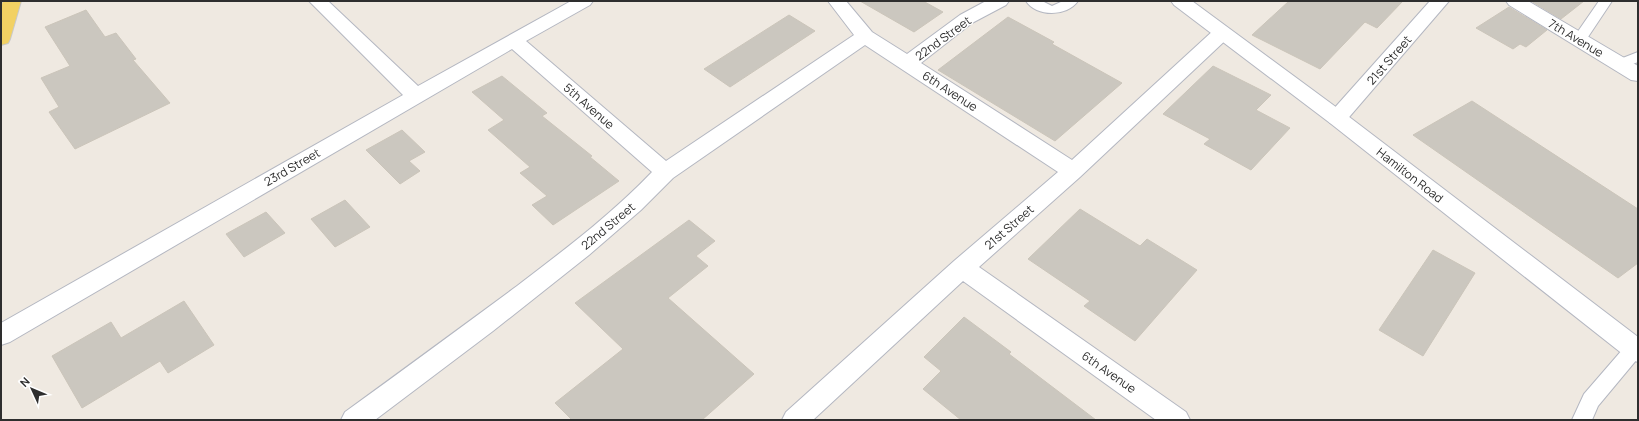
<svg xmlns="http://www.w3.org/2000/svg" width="1639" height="421" font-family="Manrope,sans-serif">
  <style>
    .building { fill: #cbc7bf; stroke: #cbc5ba }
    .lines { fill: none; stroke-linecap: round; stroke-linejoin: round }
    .service-casing { stroke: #b4b7c1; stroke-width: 2 }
    .minor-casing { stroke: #b4b7c1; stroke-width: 2 }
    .tertiary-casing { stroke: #b4b7c1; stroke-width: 2 }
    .primary-casing { stroke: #c9c9c9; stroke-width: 2 }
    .service { fill: #fff; fill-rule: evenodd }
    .minor { fill: #fff; fill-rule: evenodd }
    .tertiary { fill: #fff; fill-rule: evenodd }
    .primary { fill: #f2d163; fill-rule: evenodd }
    .labels { text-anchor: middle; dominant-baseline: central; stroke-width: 3; stroke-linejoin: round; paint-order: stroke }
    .street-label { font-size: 12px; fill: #2e2e2e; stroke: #fff }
  </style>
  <rect width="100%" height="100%" fill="#efe9e1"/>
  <path class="building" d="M860,1H923L943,12L914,32Z
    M1289,1H1403L1377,28L1365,22L1320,69L1252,35Z
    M1531,1H1584L1561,19Z
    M1509,7L1547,30L1526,47L1520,44L1513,49L1476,28Z
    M86,10L105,37L116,33L136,59L133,60L170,103L75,149L49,112L59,107L41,78L70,66L45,27Z
    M789,15L815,31L730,87L704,69Z
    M1008,17L1054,42L1052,44L1122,83L1055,141L938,70Z
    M1213,66L1271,95L1256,110L1290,128L1251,170L1204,144L1210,139L1163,114Z
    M502,76L547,113L542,116L592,156L590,157L619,181L553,225L532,205L547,196L520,173L530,167L488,130L504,120L472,92Z
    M1472,101L1638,209V263L1618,278L1413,135Z
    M402,130L425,152L409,161L420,171L400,184L366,150Z
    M345,200L370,227L335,247L311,219Z
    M1080,209L1140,246L1147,239L1197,270L1135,341L1084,306L1090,301L1028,259Z
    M266,212L285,233L244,257L226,234Z
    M689,220L715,241L696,256L708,266L668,298L754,374L702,420H572L555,403L623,349L575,303Z
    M1433,250L1475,273L1423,356L1379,330Z
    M184,301L214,345L168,373L160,361L82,408L52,356L111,322L121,338Z
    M964,317L1011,352L1009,354L1096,420H961L923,389L941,371L924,357Z"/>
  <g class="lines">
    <defs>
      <path id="service" d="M1026,1H1042L1052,6L1063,1H1078C1067,17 1036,17 1026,1Z
        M1599,1H1612L1584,43L1579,44L1574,43L1572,40Z
        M1638,52V62L1620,69L1615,67L1613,64L1615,61Z
        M1635,340L1638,341V358L1598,406L1592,420H1572L1584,394L1629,342Z"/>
      <path id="minor" d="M309,1H328L418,86L571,1H593L590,5L526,41L666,161L854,35L828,1H846L872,32L907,54L960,15L986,1H1009L1006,5L972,23L921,63L1072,160L1215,29L1222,27L1229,29L1231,33L1229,37L1080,177L979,267L1186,412L1190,420H1156L963,281L813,420H782L786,412L954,261L1058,172L865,45L673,178L641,210L589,255L493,331L375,420H341L345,412C403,370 460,328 517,286C564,250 611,215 652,172L512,49L10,342L1,345V323L403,95Z
        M1430,1H1449L1344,123L1337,125L1330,123L1327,118L1330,113Z
        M1506,1H1528L1638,66V81L1631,80L1509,5Z"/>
      <path id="tertiary" d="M1171,1H1192L1344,113L1638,337V362L1629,359L1330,123L1174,5Z"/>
      <path id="primary" d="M3,1H21L10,39L8,43L1,45V8Z"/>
    </defs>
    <use href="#service" class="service-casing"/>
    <use href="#minor" class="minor-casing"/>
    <use href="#tertiary" class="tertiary-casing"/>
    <use href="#primary" class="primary-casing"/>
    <use href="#service" class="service"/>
    <use href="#minor" class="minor"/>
    <use href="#tertiary" class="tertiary"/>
    <use href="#primary" class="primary"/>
  </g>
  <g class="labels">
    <g class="street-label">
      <text transform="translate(943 38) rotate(-36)">22nd Street</text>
      <text transform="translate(1576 38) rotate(31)">7th Avenue</text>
      <text transform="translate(1389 60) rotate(-49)">21st Street</text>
      <text transform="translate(950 91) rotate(33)">6th Avenue</text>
      <text transform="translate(589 106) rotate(41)">5th Avenue</text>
      <text transform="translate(292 167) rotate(-30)">23rd Street</text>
      <text transform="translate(1410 175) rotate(38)">Hamilton Road</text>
      <text transform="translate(608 226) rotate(-40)">22nd Street</text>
      <text transform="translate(1009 227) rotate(-41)">21st Street</text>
      <text transform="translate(1109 372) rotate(35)">6th Avenue</text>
    </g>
  </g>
  <rect width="1639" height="421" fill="none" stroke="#2e2e2e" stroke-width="4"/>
  <g transform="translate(32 389) rotate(314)" stroke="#ffffff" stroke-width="3" paint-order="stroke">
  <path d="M0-3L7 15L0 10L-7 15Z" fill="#2e2e2e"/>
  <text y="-6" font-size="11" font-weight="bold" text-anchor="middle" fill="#2e2e2e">N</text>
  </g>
</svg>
